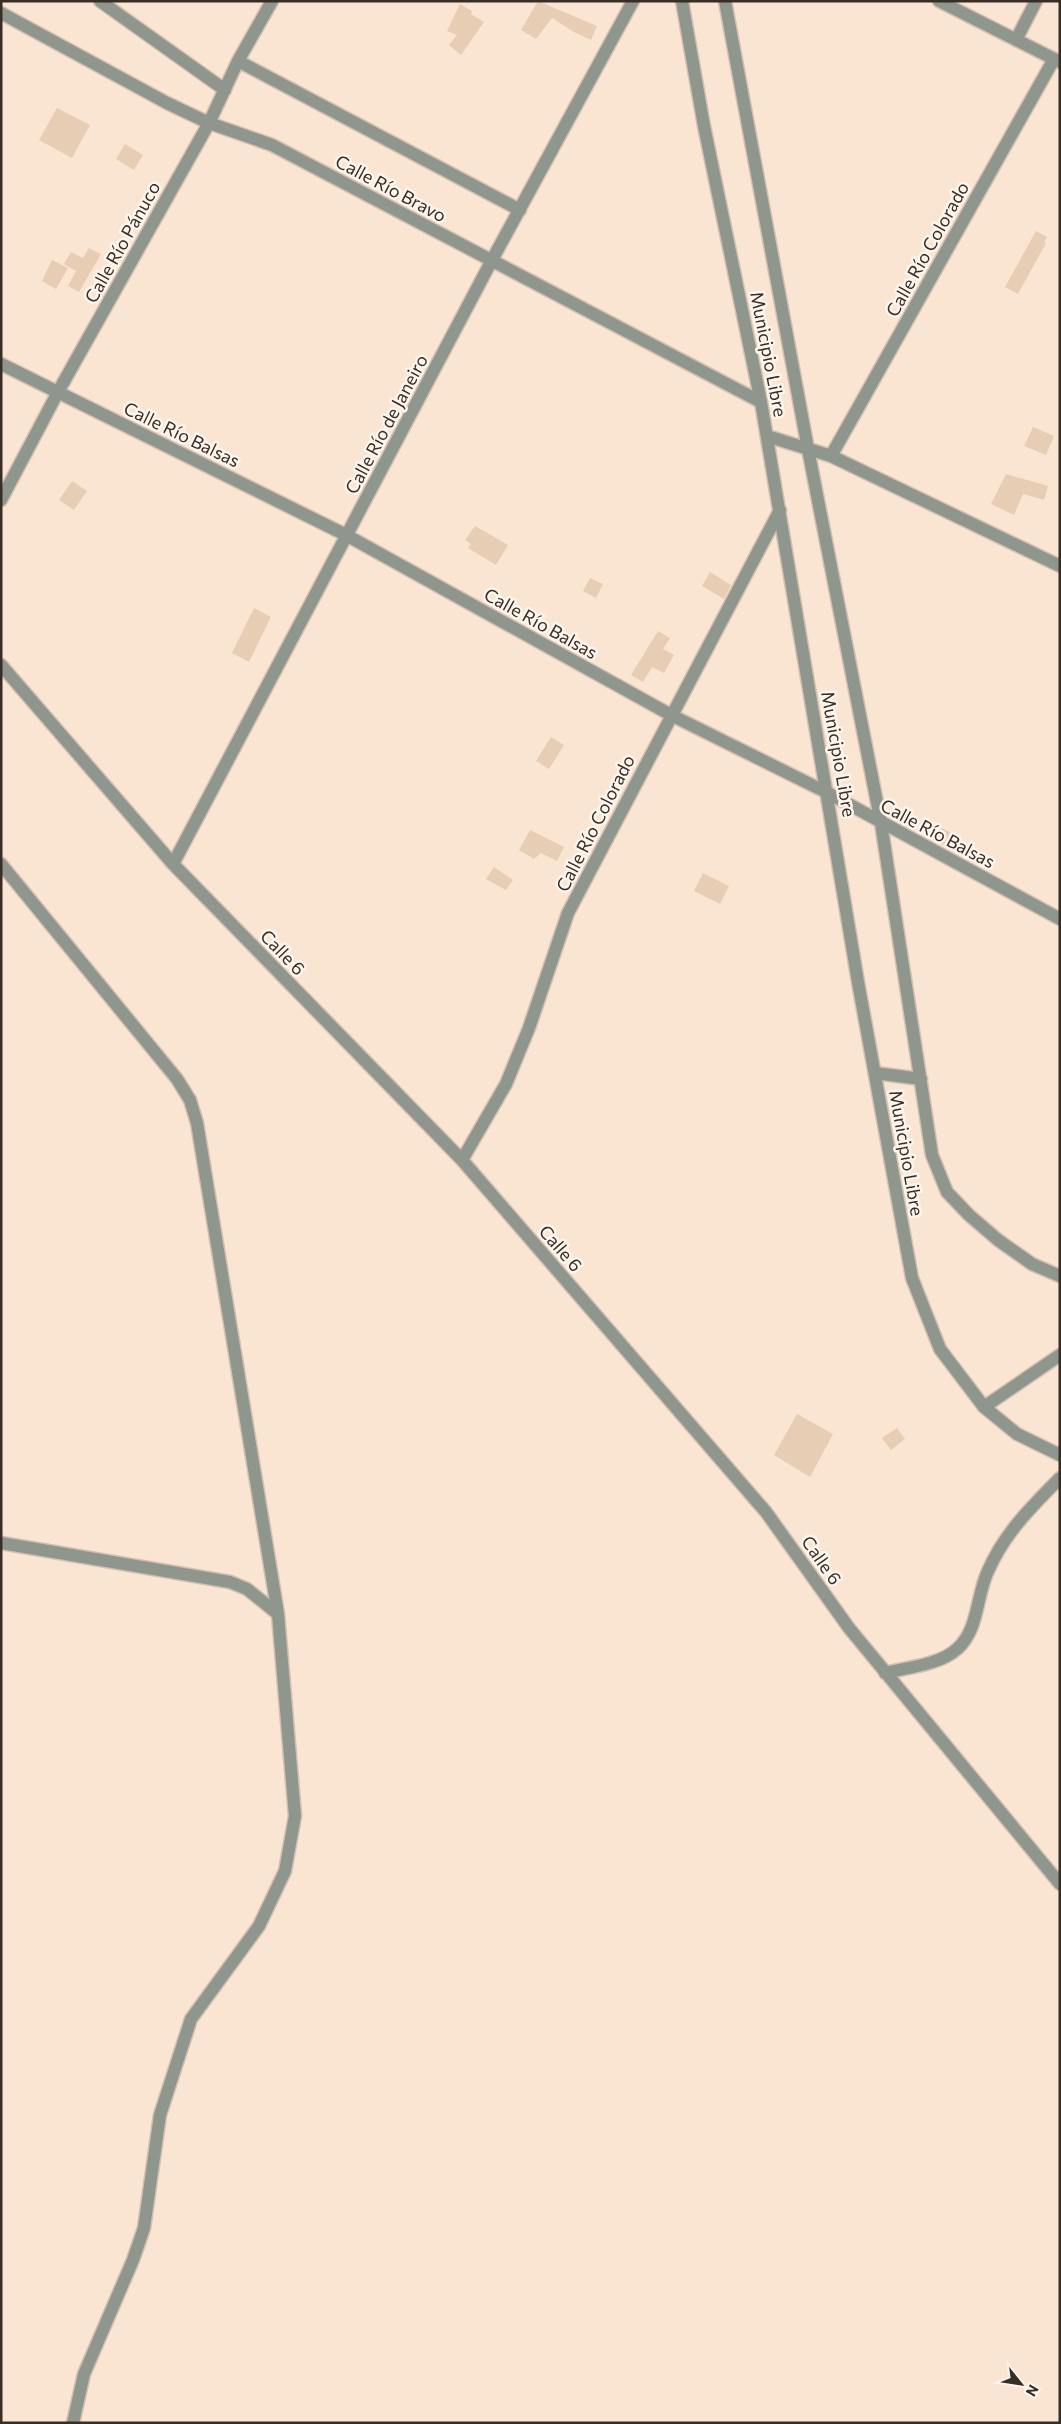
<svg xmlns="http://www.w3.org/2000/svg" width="1061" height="2424" font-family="Commissioner,sans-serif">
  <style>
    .building { fill: #e7cdb4 }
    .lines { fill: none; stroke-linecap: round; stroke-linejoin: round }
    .minor-casing { stroke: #d3c0b0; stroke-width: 15 }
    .minor { stroke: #8e968d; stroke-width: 12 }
    .labels { text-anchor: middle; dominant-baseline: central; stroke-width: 5; stroke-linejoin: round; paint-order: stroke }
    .street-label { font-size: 18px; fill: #362e27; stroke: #fef5ed }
  </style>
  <rect width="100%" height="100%" fill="#fae5d2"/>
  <path class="building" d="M538,1L597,26L591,40L574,32L552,18L536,39L521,30Z
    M460,4L472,11L471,14L484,22L461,55L449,45L457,35L447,31Z
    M57,108L90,125L72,158L39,140Z
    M125,144L143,155L134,170L116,159Z
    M1036,231L1047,237L1044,242L1046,243L1018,294L1005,287Z
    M89,248L101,254L79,292L68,286L76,271L64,264L71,252L83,258Z
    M52,260L68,268L56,289L42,281Z
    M1033,427L1054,436L1046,455L1024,446Z
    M1006,474L1048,486L1044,500L1023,494L1014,515L991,504Z
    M72,481L87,491L74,510L59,500Z
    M475,526L508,545L496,565L468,548L471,544L465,540Z
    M710,572L731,585L724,599L702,586Z
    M590,578L603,584L596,598L583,591Z
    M254,608L271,617L249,662L232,653Z
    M658,631L670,638L663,649L674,655L664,673L652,667L643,682L631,675Z
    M551,737L564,745L549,769L536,761Z
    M942,828L958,837L951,849L935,840Z
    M530,830L564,847L557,861L541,853L534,859L519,850Z
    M494,867L513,880L506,890L486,879Z
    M703,873L729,886L720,904L694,891Z
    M797,1414L833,1434L810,1477L774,1455Z
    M897,1428L905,1439L891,1450L882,1438Z"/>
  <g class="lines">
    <defs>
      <path id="minor" d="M100,1L225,90
        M682,1L704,126L761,402L858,982L912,1278L940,1349L984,1407L1017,1434L1060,1455
        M725,1L808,449L881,823L932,1155L947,1192L969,1215L998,1240L1032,1264L1060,1276
        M939,1L1060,62
        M1,13L167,103L209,123L272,145L761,402
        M1016,40L1036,1
        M238,61L520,210
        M1,364L346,535L671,715L828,793L1060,919
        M767,436L831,456L1060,566
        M831,456L1054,59
        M1,500L58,392L209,123L238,61L272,1
        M1,665L173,864L462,1160L766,1512L849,1628L1060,1884
        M1,864L177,1079L190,1100L197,1123L278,1614L295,1816L285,1871L259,1926L191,2019L160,2115L144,2228L133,2260L84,2374L73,2423
        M173,864L492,260L633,1
        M875,1073L921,1079
        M462,1160L506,1084L529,1028L568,913L780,510
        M984,1407L1060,1355
        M1,1543L230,1582L247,1589L278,1614
        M885,1673C909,1667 939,1665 957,1649C979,1630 976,1596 988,1571C1004,1534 1031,1507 1060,1478"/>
    </defs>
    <use href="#minor" class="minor-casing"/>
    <use href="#minor" class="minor"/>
  </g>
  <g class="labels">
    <g class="street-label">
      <text transform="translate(391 188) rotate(28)">Calle Río Bravo</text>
      <text transform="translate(122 242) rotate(-61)">Calle Río Pánuco</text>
      <text transform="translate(927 249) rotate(-61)">Calle Río Colorado</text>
      <text transform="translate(769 354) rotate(79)">Municipio Libre</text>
      <text transform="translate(386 424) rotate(-62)">Calle Río de Janeiro</text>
      <text transform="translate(182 434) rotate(26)">Calle Río Balsas</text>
      <text transform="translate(541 623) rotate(29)">Calle Río Balsas</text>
      <text transform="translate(839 754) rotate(80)">Municipio Libre</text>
      <text transform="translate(595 823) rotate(-63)">Calle Río Colorado</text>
      <text transform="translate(938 833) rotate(28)">Calle Río Balsas</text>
      <text transform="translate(283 952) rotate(46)">Calle 6</text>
      <text transform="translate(907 1153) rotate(80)">Municipio Libre</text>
      <text transform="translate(561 1248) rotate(49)">Calle 6</text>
      <text transform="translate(822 1560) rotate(55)">Calle 6</text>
    </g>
  </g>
  <rect width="1061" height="2424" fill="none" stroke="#362e27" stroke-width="5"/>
  <g transform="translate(1021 2384) rotate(120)" stroke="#fef5ed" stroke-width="4" paint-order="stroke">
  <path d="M0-4L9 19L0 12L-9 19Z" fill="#362e27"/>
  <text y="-8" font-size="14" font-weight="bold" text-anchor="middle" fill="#362e27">N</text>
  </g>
</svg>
